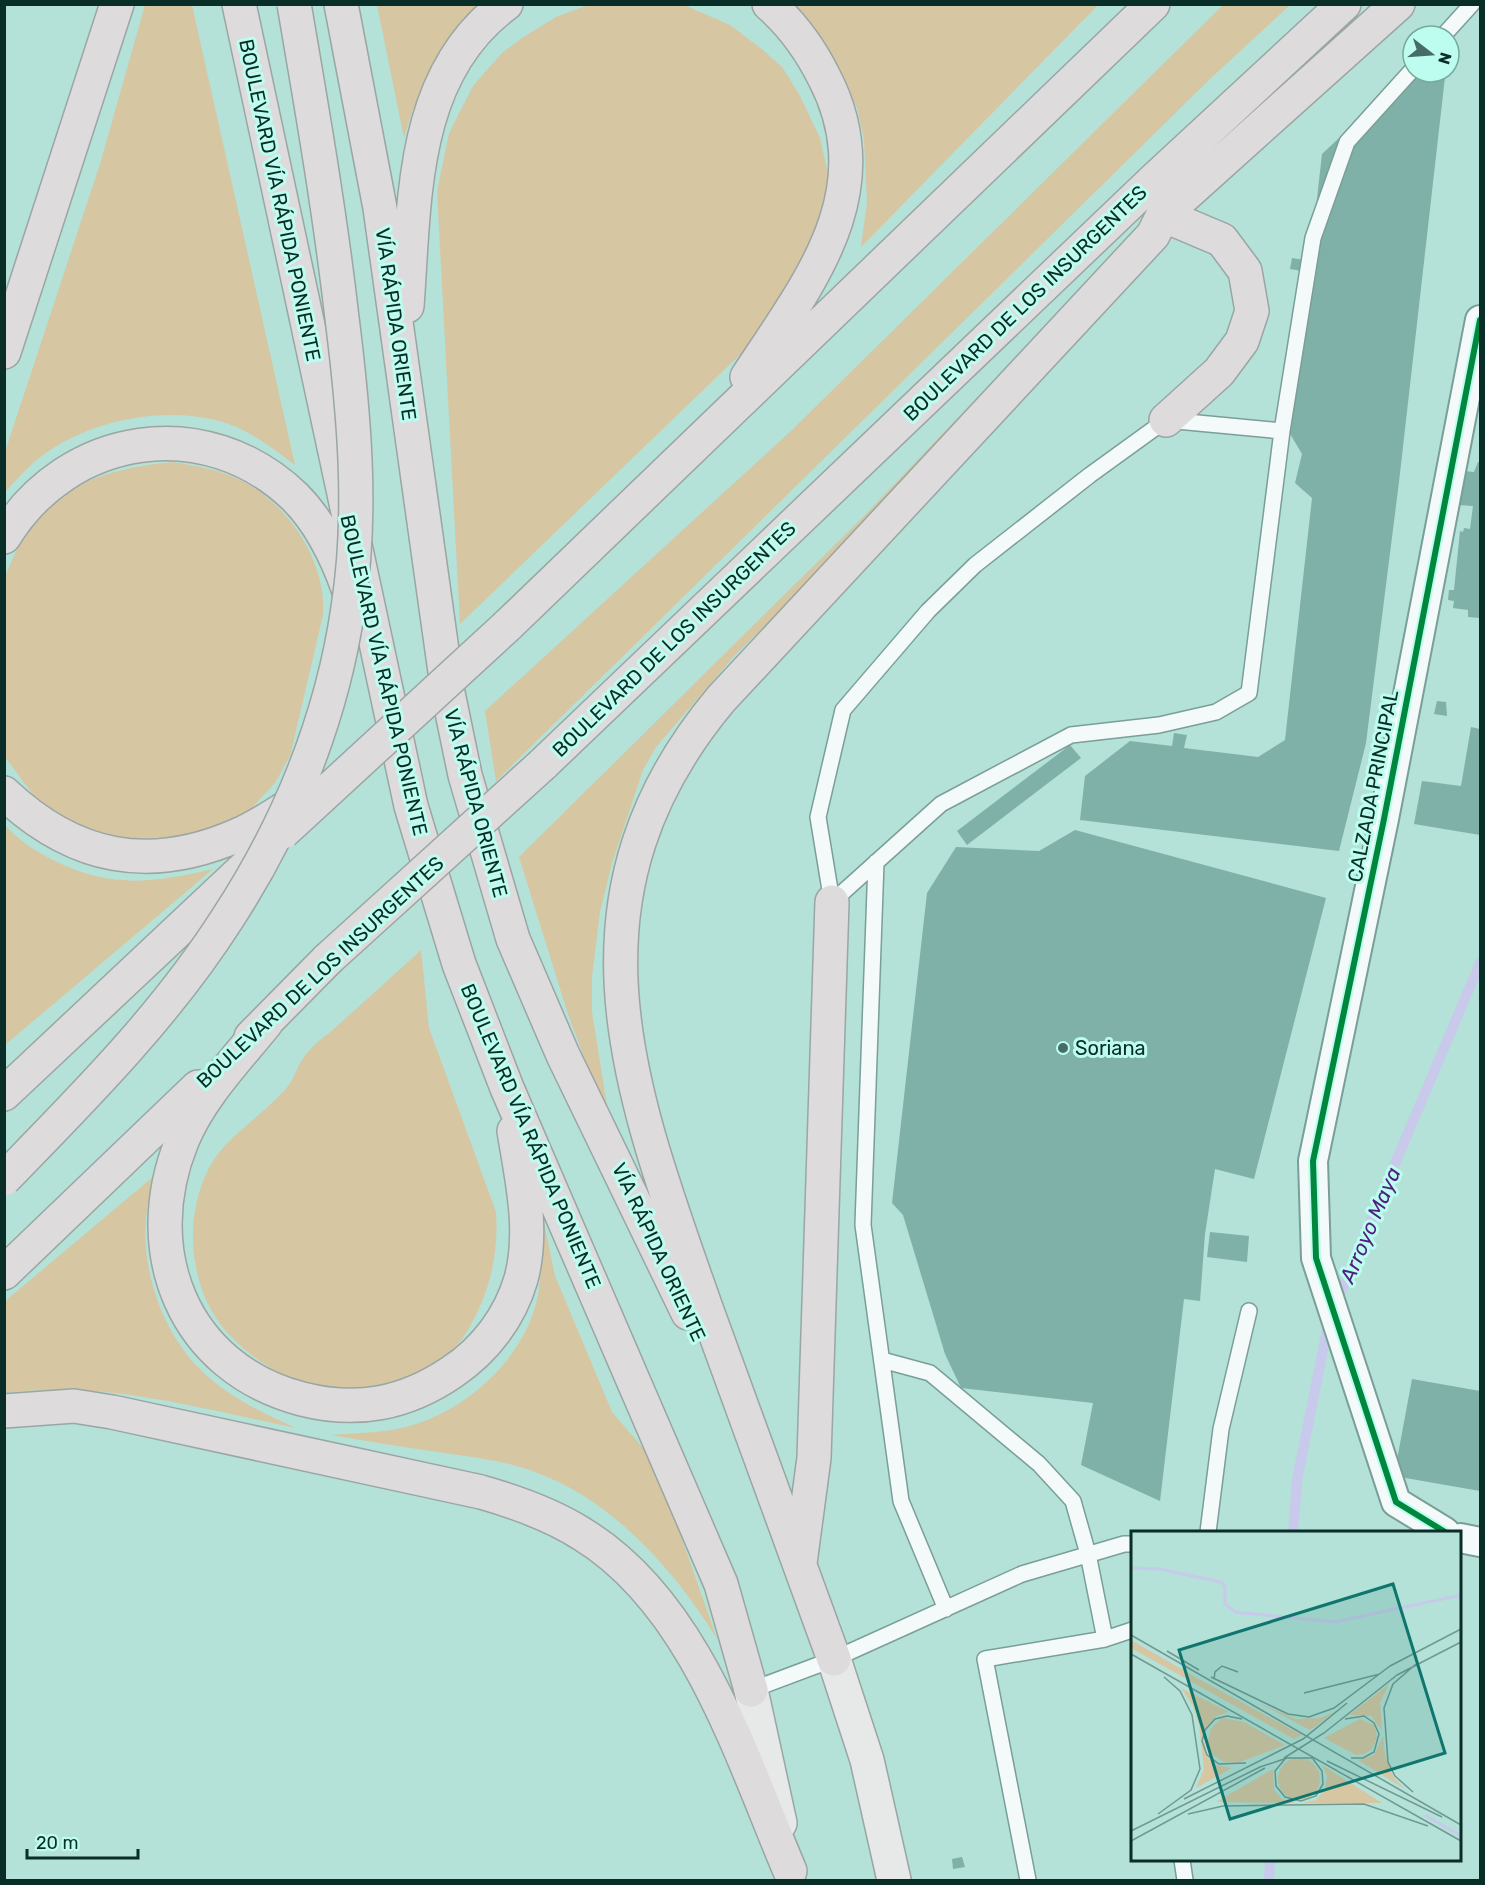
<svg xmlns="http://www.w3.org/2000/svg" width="1485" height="1885" font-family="Rubik,sans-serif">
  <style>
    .green { fill: #d7c6a2 }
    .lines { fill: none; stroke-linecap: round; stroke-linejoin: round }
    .stream { stroke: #c8c9eb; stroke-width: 10 }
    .building { fill: #7fb1a8 }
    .lane-casing { stroke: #7a9e98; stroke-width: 18 }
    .street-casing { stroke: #7a9e98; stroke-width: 32 }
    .primary-casing { stroke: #99a6a4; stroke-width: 36 }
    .highway-casing { stroke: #99a6a4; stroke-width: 36 }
    .lane { stroke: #f4faf9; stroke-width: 15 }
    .street { stroke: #f4faf9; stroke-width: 28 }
    .primary { stroke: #e7e8e8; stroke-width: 33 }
    .highway { stroke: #dedbdc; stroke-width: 33 }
    .highway-bridge-casing { stroke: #99a6a4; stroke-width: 36; stroke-linecap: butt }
    .highway-bridge { stroke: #dedbdc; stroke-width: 33 }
    .cycleway-casing { stroke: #bdfdef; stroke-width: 10 }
    .cycleway { stroke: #00873e; stroke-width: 6 }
    .poi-dot { fill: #456c65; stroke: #bdfdef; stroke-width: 2 }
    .labels { text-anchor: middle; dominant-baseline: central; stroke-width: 6; stroke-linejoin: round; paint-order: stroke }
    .street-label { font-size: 20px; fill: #092d27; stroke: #bdfdef }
    .poi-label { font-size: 20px; fill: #092d27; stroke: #bdfdef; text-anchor: start }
    .water-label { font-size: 21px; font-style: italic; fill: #4d2081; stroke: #bdfdef }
    .inset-river { fill: none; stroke: #c8c9eb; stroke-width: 3 }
    .inset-road { fill: none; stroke: #709991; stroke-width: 1.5 }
    .view { fill: #0f766e; fill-opacity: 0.15; stroke: #0f766e; stroke-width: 3 }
    .inset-edge { fill: none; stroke: #092d27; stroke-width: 3 }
  </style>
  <rect width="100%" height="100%" fill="#b4e1d8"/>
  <path class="green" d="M682,4L730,25L763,50L782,67L799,94L820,138L830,183L815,250L749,346L460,624L437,191L449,133L473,86L502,53L522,38L556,17L588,5Z
    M1224,4L1290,5L1211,78L496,781L485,711L791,431Z
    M145,5H192L295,465C274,449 253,433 229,424C167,403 83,420 33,463C23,472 14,482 5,492V452L100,164Z
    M377,5H482C438,42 420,85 404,138Z
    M782,5H1098L861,247L867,202L864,139L857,108L828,51Z
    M1055,316L876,520L735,655L656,747L643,770L612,863L600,912L592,976V1012L611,1131L567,1011L519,857L862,518Z
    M172,462C198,466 223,470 246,483C291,508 327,564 323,615L290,756L275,783L247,813L225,827L185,836L121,839L91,832L58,818L40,804L5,757V577C13,557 22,536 35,520C69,479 122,467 172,462Z
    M5,825C18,840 35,851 53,860C111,889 152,883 213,869L5,1045Z
    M421,950L429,1028L496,1212C499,1255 489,1296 466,1333C455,1351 436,1363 418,1373C364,1400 301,1393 253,1356C221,1331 204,1307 196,1267C189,1234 194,1196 210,1166C226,1136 268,1112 289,1085C295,1076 298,1065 304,1057C312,1045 326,1036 337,1026C365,1001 393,976 421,950Z
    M160,1171C155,1183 148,1197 147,1210C139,1265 161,1332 202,1371C229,1397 262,1413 296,1428C198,1408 105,1380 5,1393L4,1302Z
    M541,1208L555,1276L612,1412L655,1462L717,1639C675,1570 611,1498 532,1471C502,1460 470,1457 438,1452C402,1447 367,1441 331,1435C357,1433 387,1433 413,1425C471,1407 526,1356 538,1295C543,1266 542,1237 541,1208Z"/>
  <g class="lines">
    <path class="stream" d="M1336,1303L1480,963
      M1293,1532L1297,1480L1329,1320
      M1269,1880L1270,1860"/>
  </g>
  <path class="building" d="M1407,74L1445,77L1399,482L1366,743L1339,851L1080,820L1085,776L1130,741L1172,746L1174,733L1187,735L1184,748L1258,757L1285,740L1312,498L1295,483L1302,454L1289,432L1308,272L1290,269L1292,258L1310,261L1322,154Z
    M1478,462L1480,463V618L1468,617V610L1453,608L1454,601L1448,600L1449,590H1454L1460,531L1463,532L1464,528L1470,529L1473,506L1458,505L1464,471L1474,472Z
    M1437,701L1446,702L1447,716L1434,714Z
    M1471,727L1480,729V835L1414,824L1422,781L1461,786Z
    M1070,745L1081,758L967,845L957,831Z
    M1075,830L1326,898L1254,1179L1215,1169L1205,1234L1200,1301L1184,1299L1160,1501L1081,1465L1093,1403L961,1388L945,1354L903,1215L892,1203L927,893L956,847L1039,851Z
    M1210,1232L1249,1236L1247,1262L1207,1257Z
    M1412,1379L1480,1391V1491L1394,1476Z
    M962,1857L965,1867L953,1869L952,1859Z"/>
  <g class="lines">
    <defs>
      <path id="lane" d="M1443,36L1472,4
        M876,862L863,1225L901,1501L946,1609
        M832,902L941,804L1071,735L1159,725L1216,712L1249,693L1282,431L1313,238L1347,142L1413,69
        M832,902L818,817L843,710L928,611L975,565L1090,475L1166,420L1282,431
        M882,1360L930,1373L1039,1464L1073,1501L1088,1554L1105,1639
        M1208,1532L1221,1429L1249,1311
        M751,1690L834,1659L1022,1574L1124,1544H1132
        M1182,1860L1185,1880
        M1028,1880L985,1659L1105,1639L1132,1630"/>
      <path id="street" d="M1445,1532L1396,1502L1316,1258L1313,1161L1384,819L1480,320
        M1460,1538L1480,1542"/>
      <path id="primary" d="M834,1659L867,1760L894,1880
        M751,1690L780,1823"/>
      <path id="highway" d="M239,4L411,806L459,964L507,1088L721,1584L751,1690
        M341,4L380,208L448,693L465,775L513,939L563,1055L688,1313
        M1163,215L1222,240L1245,271L1252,311L1242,341L1219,372L1166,420
        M407,306C415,200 410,74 506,4
        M4,352L117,4
        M747,377C808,284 884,192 824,77C810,49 793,25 769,4
        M4,537C68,432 206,411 295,497C321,523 337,557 349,591
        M507,626L1153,4
        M542,765L1154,180L1344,4
        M4,793C74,859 149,874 238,835C260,826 281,810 302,798
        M266,1023C236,1060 200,1097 182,1141C137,1251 183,1368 302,1399C357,1413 405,1404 452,1372C485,1350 510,1317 521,1279C534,1231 522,1180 514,1131
        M251,1037L328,959
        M4,1094L254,859
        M4,1273L198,1087
        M4,1411L74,1406L112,1412L481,1492C516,1502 551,1514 582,1534C695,1603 741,1756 790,1871
        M800,1563L814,1458L832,902
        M834,1659C792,1542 748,1425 706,1308C630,1091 553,900 721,699L1153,235L1163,215L1398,4"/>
    </defs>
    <use href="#lane" class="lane-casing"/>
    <use href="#street" class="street-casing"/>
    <use href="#primary" class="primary-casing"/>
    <use href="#highway" class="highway-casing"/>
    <use href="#lane" class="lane"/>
    <use href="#street" class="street"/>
    <use href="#primary" class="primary"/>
    <use href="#highway" class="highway"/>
    <defs>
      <path id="highway-bridge" d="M283,832L507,626
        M328,959L542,765
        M4,1179C84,1097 165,1016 227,919C288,826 332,719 348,608C363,513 354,413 342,318C330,213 312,109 294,4"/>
    </defs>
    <use href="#highway-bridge" class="highway-bridge-casing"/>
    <use href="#highway-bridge" class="highway-bridge"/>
    <defs>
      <path id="cycleway" d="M1445,1532L1396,1502L1316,1258L1313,1161L1384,819L1480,320"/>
    </defs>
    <use href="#cycleway" class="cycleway-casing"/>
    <use href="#cycleway" class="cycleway"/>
  </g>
  <circle class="poi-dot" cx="1063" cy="1048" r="6"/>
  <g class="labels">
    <g class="street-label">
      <text transform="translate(280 200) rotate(78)">BOULEVARD VÍA RÁPIDA PONIENTE</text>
      <text transform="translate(1025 303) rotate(-44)">BOULEVARD DE LOS INSURGENTES</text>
      <text transform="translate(396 324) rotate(82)">VÍA RÁPIDA ORIENTE</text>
      <text transform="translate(674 639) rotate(-44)">BOULEVARD DE LOS INSURGENTES</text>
      <text transform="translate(384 675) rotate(77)">BOULEVARD VÍA RÁPIDA PONIENTE</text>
      <text transform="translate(1373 786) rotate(-79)">CALZADA PRINCIPAL</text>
      <text transform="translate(476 803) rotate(75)">VÍA RÁPIDA ORIENTE</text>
      <text transform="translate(320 972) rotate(-43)">BOULEVARD DE LOS INSURGENTES</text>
      <text transform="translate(531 1136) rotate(67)">BOULEVARD VÍA RÁPIDA PONIENTE</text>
      <text transform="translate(659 1252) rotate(65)">VÍA RÁPIDA ORIENTE</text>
    </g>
    <g class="poi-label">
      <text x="1075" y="1048">Soriana</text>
    </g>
    <g class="water-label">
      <text transform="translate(1370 1225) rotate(-67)">Arroyo Maya</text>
    </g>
  </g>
  <g transform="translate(1131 1531)">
    <rect width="330" height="330" fill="#b4e1d8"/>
    <path d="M0,109L66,147L171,204L163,208L0,117ZM258,153L249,172L251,200L240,185L218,184ZM50,157L98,181L85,185L72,202L76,226L85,234L101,237L65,257L73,238L68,194L62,175ZM128,172L165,188L190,187L207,179L179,199ZM91,187L113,191L154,214L106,232L93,231L82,224L76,214L80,197ZM229,188L243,194L246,206L241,218L233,223L225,224L193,207ZM252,205L254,224L263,247L274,258L227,229L243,224ZM147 248a21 21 0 1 1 42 0a21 21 0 1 1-42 0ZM191,234L251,272H172L185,269L194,258L196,245ZM142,238L143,259L151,268L164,272L85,271Z" fill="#d7c6a2"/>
    <path class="inset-river" d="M0,37L28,38L90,51L94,55V73L104,81L204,91L330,64M294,284L330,305"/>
    <path class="inset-road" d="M0,104L330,294M36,120L68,139M0,123L330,310M259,135L330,98M266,144L330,111M80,146L157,183L178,186L203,177L259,135M83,148L84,141L91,135L107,141M173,162L249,143M111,188L96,185L84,188L74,199L71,210L76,224L88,233L115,232M214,188L233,185L243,192L248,203L243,221L232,227H220M153,227L193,202L266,144M154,228L144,240L145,255L154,266L170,270L185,265L192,253L191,240L182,228M196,230L311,286M282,261L264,245L257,231L253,177L262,153L285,133M53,268L172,208L216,172M27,283L60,259L69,238L61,184L49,160L33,146M57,283L92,275L233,273L297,295M0,300L129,236L156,227H184M0,310L134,237"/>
    <path class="view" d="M262,53L314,222L99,288L48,119Z"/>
    <rect width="330" height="330" class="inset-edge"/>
  </g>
  <rect width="1485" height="1885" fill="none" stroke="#092d27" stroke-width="12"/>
  <g transform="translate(1431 54) rotate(107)"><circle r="28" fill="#bdfdef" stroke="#75aa9f" stroke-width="1.5"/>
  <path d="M0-4.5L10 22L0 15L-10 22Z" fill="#456c65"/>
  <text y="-9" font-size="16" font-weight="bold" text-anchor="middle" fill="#092d27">N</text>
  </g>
  <path d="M27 1849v9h111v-9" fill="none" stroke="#092d27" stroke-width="3"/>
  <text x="36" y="1849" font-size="18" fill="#092d27" stroke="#bdfdef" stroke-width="4.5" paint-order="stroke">20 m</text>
</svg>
